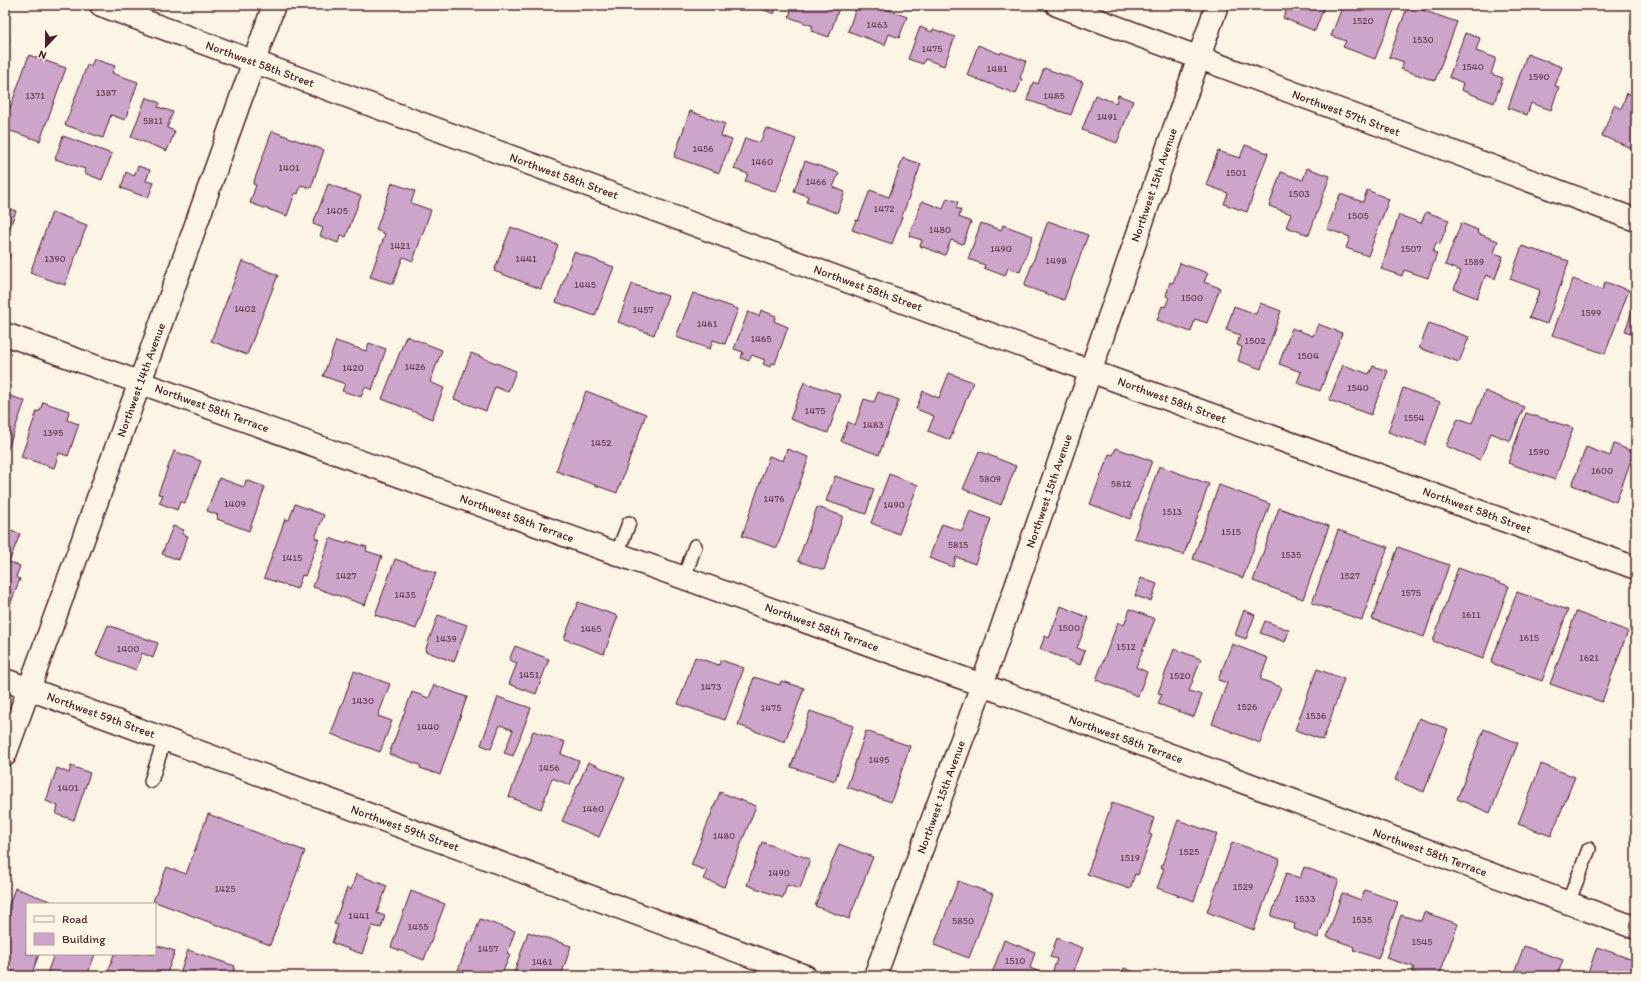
<svg xmlns="http://www.w3.org/2000/svg" width="1641" height="981" font-family="Itim,sans-serif">
  <style>
    .building { fill: #cda4ca; stroke: #4a1f2b }
    .lines { fill: none; stroke-linecap: round; stroke-linejoin: round }
    .lane-casing { stroke: #4a1f2b; stroke-width: 16 }
    .street-casing { stroke: #4a1f2b; stroke-width: 25 }
    .lane { stroke: #fcf5e5; stroke-width: 13 }
    .street { stroke: #fcf5e5; stroke-width: 22 }
    .labels { text-anchor: middle; dominant-baseline: central; stroke-width: 3.5; stroke-linejoin: round; paint-order: stroke }
    .number-label { font-size: 10px; fill: #6b4053 }
    .street-label { font-size: 12px; fill: #4a1f2b; stroke: #fcf5e5 }
  </style>
  <rect width="100%" height="100%" fill="#fcf5e5"/>
  <filter id="ink" filterUnits="userSpaceOnUse"><feTurbulence type="fractalNoise" baseFrequency=".025" numOctaves="2"/><feDisplacementMap in="SourceGraphic" scale="8" xChannelSelector="R" yChannelSelector="G"/><feConvolveMatrix kernelMatrix="1 2 1 2 8 2 1 2 1" color-interpolation-filters="sRGB"/></filter>
  <g filter="url(#ink)">
    <path class="building" d="M752,5H777L774,14Z
      M793,5H840L829,37L811,31L813,26L789,17Z
      M857,5H876L907,17L899,38L889,34L885,45L848,31Z
      M1271,5H1318L1324,7L1315,31L1283,18L1286,11Z
      M1343,5H1396L1375,59L1343,47L1346,41L1331,36Z
      M1408,5L1457,22L1435,81L1401,69L1404,62L1389,57Z
      M920,27L932,32L933,29L955,37L944,66L925,59L923,64L908,59Z
      M1465,33L1480,38L1476,51L1496,58L1491,74L1503,78L1494,103L1461,90L1463,83L1449,77Z
      M5,37L10,39L5,54Z
      M978,45L1000,54L1001,52L1026,61L1020,78L1022,79L1016,94L967,75Z
      M1527,54L1562,67L1555,86L1559,87L1551,110L1531,103L1527,115L1508,108Z
      M29,55L66,68L40,141L5,129V122Z
      M94,59L115,66L112,73L138,82L125,120L111,115L103,138L65,125L87,65L91,66Z
      M1044,68L1083,82L1071,115L1027,100L1033,82L1038,84Z
      M1627,93L1636,96V150L1602,136L1614,105L1621,109Z
      M1095,95L1116,103L1118,95L1133,101L1117,143L1082,130Z
      M146,97L160,103L158,107L173,112L167,128L175,131L167,151L131,137Z
      M690,111L725,124L721,136L732,140L719,173L674,157Z
      M766,128L796,139L776,192L745,181L748,174L734,169L745,138L760,143Z
      M272,131L324,150L311,188L301,185L298,194L295,193L287,216L250,203L256,185L253,184Z
      M63,136L112,154L102,180L84,173L85,169L55,159Z
      M1245,145L1268,153L1247,212L1224,204L1228,193L1206,185L1218,151L1240,158Z
      M903,158L921,164L892,244L852,230L856,220L858,221L870,190L889,197Z
      M805,161L839,173L833,187L845,192L837,213L806,202L808,196L794,191Z
      M138,166L150,170L146,181L154,183L148,198L121,188L126,172L134,176Z
      M1307,168L1330,176L1309,235L1286,227L1291,214L1269,206L1281,172L1303,180Z
      M392,183L415,191L411,203L431,210L413,261L403,257L393,284L370,277L385,234L376,230Z
      M328,184L361,196L346,237L341,235L338,243L320,236L323,228L313,224Z
      M1367,190L1389,199L1368,256L1346,248L1350,237L1327,229L1340,194L1363,202Z
      M947,198L958,202L956,208L961,210L959,217L971,222L963,244L951,240L945,255L920,246L922,240L909,236L922,201L943,209Z
      M5,207L16,211L5,241Z
      M52,212L87,225L65,285L30,273Z
      M1426,212L1449,220L1440,244L1436,243L1433,252L1437,254L1428,278L1404,270L1402,276L1381,269L1399,215L1421,223Z
      M1048,221L1088,235L1064,300L1024,286Z
      M981,223L1001,230L1003,225L1033,236L1020,272L1008,268L1005,276L984,268L985,265L968,259Z
      M1461,223L1478,230L1477,233L1498,241L1494,253L1503,256L1495,279L1486,275L1477,298L1454,289L1461,271L1445,265Z
      M511,227L558,245L541,289L494,271Z
      M1522,246L1569,261L1547,324L1529,318L1540,290L1510,279Z
      M574,252L614,267L595,316L556,302Z
      M5,253L10,255L6,266L5,265Z
      M242,261L278,275L247,355L211,341Z
      M1180,263L1208,273L1204,282L1220,288L1207,323L1195,319L1191,332L1157,320L1162,306L1165,307L1169,298L1166,296L1170,282L1173,283Z
      M1573,279L1602,290L1605,282L1629,290L1605,354L1552,335Z
      M632,284L668,296L654,335L618,322Z
      M693,293L738,309L725,344L713,340L710,349L676,337Z
      M1636,300V335L1625,331Z
      M1260,303L1281,311L1261,369L1238,361L1242,347L1237,345L1240,335L1226,330L1234,306L1256,314Z
      M761,310L776,316L774,321L788,327L775,364L772,363L770,367L763,364L765,360L752,355L749,361L741,358L743,352L734,349L748,312L759,316Z
      M1429,323L1469,337L1459,362L1419,348Z
      M1318,324L1342,333L1320,391L1297,383L1301,372L1279,364L1292,328L1313,336Z
      M406,336L442,350L430,382L444,388L432,419L382,399Z
      M336,341L366,351L369,343L386,349L372,390L365,387L361,397L342,391L345,384L323,376Z
      M471,353L516,371L508,392L495,387L486,411L454,399Z
      M1343,365L1369,374L1373,366L1388,371L1371,415L1329,400Z
      M949,373L973,382L950,440L928,431L934,416L916,409L923,391L939,398Z
      M804,382L841,395L828,433L790,419Z
      M1403,388L1440,402L1425,445L1388,432Z
      M586,391L646,414L617,493L556,471Z
      M1485,391L1524,407L1510,441L1491,433L1480,460L1446,446L1458,418L1472,423Z
      M878,392L899,400L879,455L841,441L848,422L855,425L864,399L874,402Z
      M5,394L25,401L6,454H5Z
      M43,402L69,411L67,420L79,424L68,456L59,453L54,468L21,457L37,411H40Z
      M1636,411V429L1630,427Z
      M1526,413L1573,428L1555,480L1508,463Z
      M1614,444L1634,452L1616,502L1572,485L1586,447L1610,456Z
      M1116,448L1152,461L1130,519L1090,504L1109,454L1113,455Z
      M787,449L809,457L777,548L742,536L769,456L783,461Z
      M174,451L201,461L185,503L180,502L177,510L159,503L163,495L158,494Z
      M979,451L1016,466L1001,505L963,489Z
      M1159,466L1209,484L1184,555L1134,538Z
      M889,474L918,485L899,534L871,523Z
      M835,476L874,489L866,514L826,501Z
      M219,478L244,487L246,480L265,487L249,531L217,519L218,515L207,511Z
      M1219,485L1270,504L1243,578L1193,559Z
      M295,504L324,515L315,538L319,539L305,576L302,575L297,589L264,578L285,519L289,520Z
      M817,507L843,516L824,570L798,561Z
      M1279,508L1329,526L1303,599L1253,581Z
      M970,511L991,519L975,564L956,557L953,567L929,558L942,524L962,531Z
      M173,526L184,530L182,534L188,536L179,560L162,554Z
      M5,529L20,534L9,562L20,566L16,577L20,579L5,618Z
      M1338,530L1388,547L1362,620L1312,603Z
      M330,538L346,544L347,541L367,547L366,551L382,556L365,605L313,587Z
      M1398,547L1449,565L1424,637L1372,619Z
      M395,559L436,573L416,629L375,615Z
      M1458,568L1509,586L1483,659L1433,641Z
      M1141,578L1157,584L1151,601L1135,596Z
      M1517,592L1568,610L1542,681L1491,663Z
      M578,602L618,616L604,654L564,639Z
      M1061,606L1089,618L1077,648L1085,651L1080,665L1040,649L1045,636L1049,638Z
      M1130,609L1155,619L1136,667L1147,672L1138,696L1096,680L1118,622L1124,625Z
      M1244,610L1255,615L1246,639L1235,635Z
      M1576,612L1628,631L1602,702L1550,684Z
      M438,615L467,625L454,662L425,651Z
      M1265,621L1289,630L1285,642L1260,633Z
      M108,625L158,643L153,658L142,653L136,670L96,655Z
      M1232,644L1268,658L1260,679L1281,687L1260,743L1212,724L1227,683L1218,680Z
      M515,646L549,659L536,694L509,684L517,663L509,660Z
      M1174,649L1201,659L1189,691L1202,695L1194,717L1158,704L1162,694L1158,693Z
      M695,657L719,665L721,660L744,668L725,720L678,704Z
      M1317,669L1344,679L1323,740L1295,730Z
      M354,671L390,684L378,716L392,721L380,752L331,734Z
      M754,677L780,685L781,681L804,688L785,742L738,725Z
      M434,685L467,697L440,775L420,768V765L389,754L412,692L429,698Z
      M498,697L531,708L513,756L504,753L513,730L500,725L491,749L481,745Z
      M810,711L853,726L835,781L791,767Z
      M1419,718L1448,729L1424,792L1395,780Z
      M1484,729L1518,743L1490,813L1457,799Z
      M533,731L565,742L561,754L579,761L570,785L552,778L541,809L509,797Z
      M866,731L910,746L891,802L847,787Z
      M588,762L625,778L599,837L562,821Z
      M1541,764L1575,777L1551,836L1518,824Z
      M71,766L90,773L74,820L56,814L58,806L46,801L57,768L69,773Z
      M720,792L756,806L724,887L703,879L707,871L691,865Z
      M1112,803L1154,818L1149,834L1152,835L1138,875L1135,874L1130,889L1087,874Z
      M208,814L305,851L270,945L153,901L167,867L186,874Z
      M1178,820L1217,834L1194,901L1157,888L1164,869L1161,868Z
      M762,842L810,859L800,889L787,885L783,898L747,885Z
      M1232,842L1280,859L1254,930L1207,912Z
      M839,844L873,857L849,919L815,906Z
      M1304,867L1339,880L1318,938L1294,929L1295,924L1271,916L1286,873L1300,878Z
      M356,874L387,886L377,913L385,916L381,928L372,926L362,954L332,943L338,925L334,924L347,888L351,890Z
      M958,881L993,894L969,958L934,945Z
      M15,888L58,904H27V954H39L31,976H26L5,968V916Z
      M1365,890L1398,902L1378,959L1354,950L1355,947L1327,937L1342,893L1361,900Z
      M411,891L445,904L424,960L391,947Z
      M1424,912L1458,924L1439,976H1423L1412,972L1414,967L1386,958L1401,915L1421,921Z
      M480,919L515,931L507,954L510,955L501,976H459L461,970H458L469,941L472,942Z
      M528,932L571,946L561,976H513Z
      M1057,938L1083,948L1072,976H1051L1057,959L1050,957Z
      M1004,940L1035,952L1030,968L1040,972L1039,976H991Z
      M155,945L175,951L166,976H107L114,954H155Z
      M1524,946L1563,960L1557,976H1513Z
      M1597,947L1636,961V976H1587Z
      M188,950L235,966L232,976H179Z
      M54,954H95L87,976H46Z
      M1124,968L1145,976H1121Z"/>
    <g class="lines">
      <defs>
        <path id="lane" d="M617,554L629,523
          M684,578L695,546
          M151,781L165,738
          M1568,903L1589,849"/>
        <path id="street" d="M101,5L1090,371L1636,568
          M1057,5L1636,220
          M5,334L982,685L1636,928
          M5,680L805,976
          M5,755L140,382L274,5
          M875,976L982,685L1217,5"/>
      </defs>
      <use href="#lane" class="lane-casing"/>
      <use href="#street" class="street-casing"/>
      <use href="#lane" class="lane"/>
      <use href="#street" class="street"/>
    </g>
  </g>
  <g class="labels">
    <g class="number-label">
      <text x="1363" y="20">1520</text>
      <text x="877" y="24">1463</text>
      <text x="1423" y="39">1530</text>
      <text x="932" y="48">1475</text>
      <text x="1473" y="66">1540</text>
      <text x="997" y="68">1481</text>
      <text x="1539" y="76">1590</text>
      <text x="106" y="92">1387</text>
      <text x="35" y="95">1371</text>
      <text x="1054" y="95">1485</text>
      <text x="1107" y="116">1491</text>
      <text x="153" y="120">5811</text>
      <text x="703" y="148">1456</text>
      <text x="762" y="161">1460</text>
      <text x="289" y="167">1401</text>
      <text x="1236" y="172">1501</text>
      <text x="816" y="181">1466</text>
      <text x="1299" y="193">1503</text>
      <text x="884" y="208">1472</text>
      <text x="337" y="210">1405</text>
      <text x="1358" y="215">1505</text>
      <text x="940" y="229">1480</text>
      <text x="400" y="245">1421</text>
      <text x="1001" y="248">1490</text>
      <text x="1411" y="248">1507</text>
      <text x="55" y="258">1390</text>
      <text x="526" y="258">1441</text>
      <text x="1056" y="260">1498</text>
      <text x="1474" y="261">1589</text>
      <text x="585" y="284">1445</text>
      <text x="1192" y="297">1500</text>
      <text x="245" y="308">1402</text>
      <text x="643" y="309">1457</text>
      <text x="1591" y="312">1599</text>
      <text x="707" y="323">1461</text>
      <text x="761" y="338">1465</text>
      <text x="1255" y="340">1502</text>
      <text x="1308" y="355">1504</text>
      <text x="415" y="366">1426</text>
      <text x="353" y="367">1420</text>
      <text x="1358" y="387">1540</text>
      <text x="815" y="410">1475</text>
      <text x="1414" y="417">1554</text>
      <text x="873" y="424">1483</text>
      <text x="53" y="432">1395</text>
      <text x="601" y="442">1452</text>
      <text x="1539" y="451">1590</text>
      <text x="1602" y="470">1600</text>
      <text x="990" y="478">5809</text>
      <text x="1121" y="483">5812</text>
      <text x="774" y="498">1476</text>
      <text x="235" y="503">1409</text>
      <text x="894" y="504">1490</text>
      <text x="1172" y="511">1513</text>
      <text x="1231" y="531">1515</text>
      <text x="958" y="544">5815</text>
      <text x="1291" y="554">1535</text>
      <text x="292" y="557">1415</text>
      <text x="346" y="575">1427</text>
      <text x="1350" y="575">1527</text>
      <text x="1411" y="592">1575</text>
      <text x="405" y="594">1435</text>
      <text x="1471" y="614">1611</text>
      <text x="1069" y="627">1500</text>
      <text x="591" y="628">1465</text>
      <text x="1529" y="637">1615</text>
      <text x="446" y="638">1439</text>
      <text x="1126" y="646">1512</text>
      <text x="128" y="648">1400</text>
      <text x="1589" y="657">1621</text>
      <text x="529" y="674">1451</text>
      <text x="1180" y="675">1520</text>
      <text x="711" y="686">1473</text>
      <text x="363" y="700">1430</text>
      <text x="1247" y="706">1526</text>
      <text x="771" y="707">1475</text>
      <text x="1316" y="715">1536</text>
      <text x="428" y="726">1440</text>
      <text x="879" y="759">1495</text>
      <text x="549" y="767">1456</text>
      <text x="68" y="787">1401</text>
      <text x="593" y="808">1460</text>
      <text x="724" y="835">1480</text>
      <text x="1189" y="851">1525</text>
      <text x="1130" y="857">1519</text>
      <text x="779" y="872">1490</text>
      <text x="1243" y="886">1529</text>
      <text x="225" y="888">1425</text>
      <text x="1305" y="898">1533</text>
      <text x="359" y="915">1441</text>
      <text x="1362" y="919">1535</text>
      <text x="963" y="920">5850</text>
      <text x="418" y="926">1455</text>
      <text x="1422" y="941">1545</text>
      <text x="488" y="948">1457</text>
      <text x="1015" y="960">1510</text>
      <text x="542" y="961">1461</text>
    </g>
    <g class="street-label">
      <text transform="translate(260 64) rotate(20)">Northwest 58th Street</text>
      <text transform="translate(1346 113) rotate(20)">Northwest 57th Street</text>
      <text transform="translate(564 176) rotate(20)">Northwest 58th Street</text>
      <text transform="translate(1154 185) rotate(-71)">Northwest 15th Avenue</text>
      <text transform="translate(868 288) rotate(20)">Northwest 58th Street</text>
      <text transform="translate(141 380) rotate(-70)">Northwest 14th Avenue</text>
      <text transform="translate(1172 400) rotate(20)">Northwest 58th Street</text>
      <text transform="translate(212 408) rotate(20)">Northwest 58th Terrace</text>
      <text transform="translate(1049 491) rotate(-71)">Northwest 15th Avenue</text>
      <text transform="translate(1477 510) rotate(20)">Northwest 58th Street</text>
      <text transform="translate(517 518) rotate(20)">Northwest 58th Terrace</text>
      <text transform="translate(822 627) rotate(20)">Northwest 58th Terrace</text>
      <text transform="translate(101 715) rotate(20)">Northwest 59th Street</text>
      <text transform="translate(1126 739) rotate(20)">Northwest 58th Terrace</text>
      <text transform="translate(941 797) rotate(-70)">Northwest 15th Avenue</text>
      <text transform="translate(405 828) rotate(20)">Northwest 59th Street</text>
      <text transform="translate(1430 852) rotate(20)">Northwest 58th Terrace</text>
    </g>
  </g>
  <rect width="1641" height="981" fill="none" stroke="#fcf5e5" stroke-width="20"/>
  <rect x="10" y="10" width="1621" height="961" fill="none" stroke="#4a1f2b" stroke-width="1.5" filter="url(#ink)"/>
  <rect x="26" y="903" width="130" height="52" fill="#fcf5e5" stroke="#b59f9b"/>
  <rect x="34" y="916" width="20" height="6" fill="#fcf5e5" stroke="#b59f9b"/>
  <text x="62" y="923" font-size="12" fill="#4a1f2b">Road</text>
  <rect x="34" y="933" width="20" height="12" fill="#cda4ca" stroke="#b59f9b"/>
  <text x="62" y="943" font-size="12" fill="#4a1f2b">Building</text>
  <g transform="translate(46 46) rotate(202)" stroke="#fcf5e5" stroke-width="3" paint-order="stroke">
  <path d="M0-3L7 15L0 10L-7 15Z" fill="#4a1f2b"/>
  <text y="-6" font-size="11" font-weight="bold" text-anchor="middle" fill="#4a1f2b">N</text>
  </g>
</svg>
